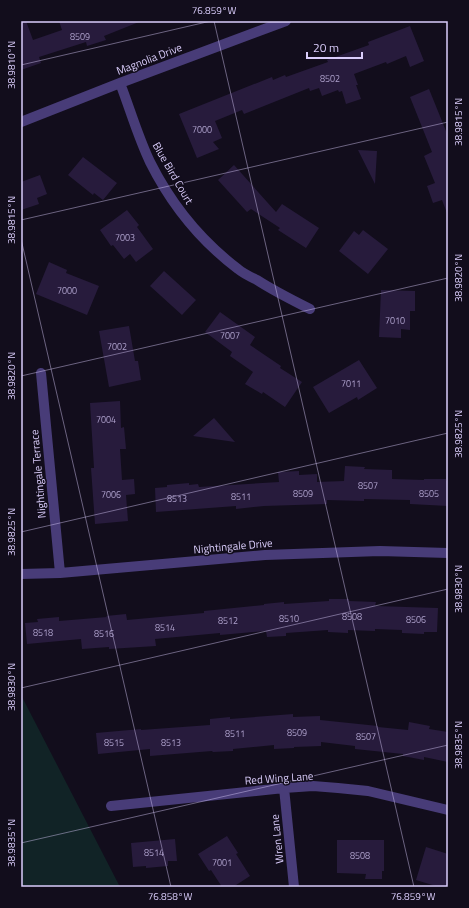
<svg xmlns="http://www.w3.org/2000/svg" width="469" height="908" font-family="'Titillium Web',sans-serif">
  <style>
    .green { fill: #112326 }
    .building { fill: #271b3c }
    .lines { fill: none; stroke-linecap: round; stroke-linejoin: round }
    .minor { stroke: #483c78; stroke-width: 10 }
    .ticks { fill: none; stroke: #dacdfb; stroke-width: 1; stroke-opacity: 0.45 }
    .labels { text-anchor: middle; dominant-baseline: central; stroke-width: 3; stroke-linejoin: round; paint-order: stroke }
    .number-label { font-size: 9px; fill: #ada0cb }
    .street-label { font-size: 11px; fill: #dacdfb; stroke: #120d1c }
    .neatline { fill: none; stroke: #dacdfb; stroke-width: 1.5 }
    .ticks-label { font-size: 10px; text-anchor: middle; fill: #dacdfb }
  </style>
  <rect width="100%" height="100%" fill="#120d1c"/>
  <path class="green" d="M21,695L120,887H21Z"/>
  <path class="building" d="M21,21H26L33,40L62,30L59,21H138L139,22L104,36L106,40L87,46L86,42L39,57L41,63L21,70Z
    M410,26L424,61L410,67L406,56L387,64L386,62L354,74L358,85H356L361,99L346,104L342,91L339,92L338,90L322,96L319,88L310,91L309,88L244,114L242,110L215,121L222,138L213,142L219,149L197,158L179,114L272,77L273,80L285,75L286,77L328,62L327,60L369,45L368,42Z
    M429,89L448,136L447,213L442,200L433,203L427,186L435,183L424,156L432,152L410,97Z
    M358,150L377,151L375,184Z
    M83,157L117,183L103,200L94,193L93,195L68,175Z
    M234,165L276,212L282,204L319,228L306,248L278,230L280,228L251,209L247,212L218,180Z
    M40,175L47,194L37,198L39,204L21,210V182Z
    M127,210L139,225L137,227L153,249L136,262L130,254L124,259L113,245L111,246L100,230Z
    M363,230L388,249L368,274L339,251L354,231L359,235Z
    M49,262L67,270L66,273L99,286L87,315L36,294Z
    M164,271L196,300L182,315L150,286Z
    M381,290L415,291V311H410V330L401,329V338L379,337Z
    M220,312L255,337L250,345L281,366L280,368L302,382L285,407L263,392L262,394L245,384L253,372L230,356L232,352L205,332Z
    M129,326L135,361H138L141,380L109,387L99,331Z
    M359,360L377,388L358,400L357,397L329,413L313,387Z
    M120,401L121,428L124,427L126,449H120L122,480L134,479L135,494L126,495L128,521L95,524L91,468H94L90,403Z
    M214,418L235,442L193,436Z
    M345,466L365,467L364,469L392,470V479L424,480V479H446V481H448V506L410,504V500L364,499V501L327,500V504L264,506L236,509V506L156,512L155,488L167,487V485L189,483V485L198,484L199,487L279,482L278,472L299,471V475L317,474V482L344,481Z
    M329,599H349V601L376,602L375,606L438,608L437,632H424V634L402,633V630L375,629V631L348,630V633L328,632V630L286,633V636L267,637L266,631L220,635V633L155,639L156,646L109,649V647L82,649L81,639L27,644L25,623L38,622L37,619L59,617V621L107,617L106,616L126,614L127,620L204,613V611L264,605V604L284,602V604L329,601Z
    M293,714V717L320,716V720L378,726V727L408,730L409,722L430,726L429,729L448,732V762L424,757V760L403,756V754L355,749V746L321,742V746L294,747V748L274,749V745L233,749V751L213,752L212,751L150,756V749L98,754L96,733L141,729V730L210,725V719L230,717V719Z
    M227,836L238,853L236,854L250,876L233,887H222L211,870L209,871L198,854Z
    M175,839L177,861H168V866L146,868V866L133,867L131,843Z
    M337,840H384V871H382V879H365L366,874L337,873Z
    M426,847L448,854V887H439L416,880Z"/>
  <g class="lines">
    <path class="minor" d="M120,83C130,109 138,137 150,162C171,204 201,241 238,269C244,274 251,277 257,280C274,291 292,300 310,309
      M21,122L120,83L286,21
      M41,373L60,573
      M21,574L60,573L265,555L380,551L448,553
      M284,788L294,887
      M111,806L284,788L313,786L338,788L368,791L448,810"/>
  </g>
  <path class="ticks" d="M214,21L414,887M21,65L211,21M21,220L448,122M21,239L171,887M21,376L448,278M21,532L448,433M21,688L448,589M21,843L448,745"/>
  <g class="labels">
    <g class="number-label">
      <text x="80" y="36">8509</text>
      <text x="330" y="78">8502</text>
      <text x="202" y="129">7000</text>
      <text x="125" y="237">7003</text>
      <text x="67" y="290">7000</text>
      <text x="395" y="320">7010</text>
      <text x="230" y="335">7007</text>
      <text x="117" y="346">7002</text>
      <text x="351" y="383">7011</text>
      <text x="106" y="419">7004</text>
      <text x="368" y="485">8507</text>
      <text x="303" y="493">8509</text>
      <text x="429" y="493">8505</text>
      <text x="111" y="494">7006</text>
      <text x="241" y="496">8511</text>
      <text x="177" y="498">8513</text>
      <text x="352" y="616">8508</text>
      <text x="289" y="618">8510</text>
      <text x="416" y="619">8506</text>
      <text x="228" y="620">8512</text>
      <text x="165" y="627">8514</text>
      <text x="43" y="632">8518</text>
      <text x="104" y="633">8516</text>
      <text x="297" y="732">8509</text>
      <text x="235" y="733">8511</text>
      <text x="366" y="736">8507</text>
      <text x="114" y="742">8515</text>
      <text x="171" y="742">8513</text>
      <text x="154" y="852">8514</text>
      <text x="360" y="855">8508</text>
      <text x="222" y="862">7001</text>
    </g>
    <g class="street-label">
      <text transform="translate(149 59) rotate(-21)">Magnolia Drive</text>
      <text transform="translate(173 173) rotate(60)">Blue Bird Court</text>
      <text transform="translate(38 474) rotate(-95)">Nightingale Terrace</text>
      <text transform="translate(233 546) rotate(-5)">Nightingale Drive</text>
      <text transform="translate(279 778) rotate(-4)">Red Wing Lane</text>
      <text transform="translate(277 839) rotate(-96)">Wren Lane</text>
    </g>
  </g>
  <rect width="469" height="908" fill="none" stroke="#120d1c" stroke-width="44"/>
  <path d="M307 52v6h55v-6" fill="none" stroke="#dacdfb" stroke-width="2"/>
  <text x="313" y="52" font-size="12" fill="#dacdfb" stroke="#120d1c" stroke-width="3" paint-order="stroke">20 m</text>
  <rect x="22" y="22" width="425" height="864" class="neatline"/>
  <g class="ticks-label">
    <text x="214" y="14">76.859°W</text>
    <text transform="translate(11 65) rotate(-90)" y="4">38.9810°N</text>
    <text transform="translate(458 122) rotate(-90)" y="4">38.9815°N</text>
    <text transform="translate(11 220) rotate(-90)" y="4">38.9815°N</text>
    <text transform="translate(458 278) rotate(-90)" y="4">38.9820°N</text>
    <text transform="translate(11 376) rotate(-90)" y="4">38.9820°N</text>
    <text transform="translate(458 434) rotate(-90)" y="4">38.9825°N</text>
    <text transform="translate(11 532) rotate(-90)" y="4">38.9825°N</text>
    <text transform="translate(458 589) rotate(-90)" y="4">38.9830°N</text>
    <text transform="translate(11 687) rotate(-90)" y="4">38.9830°N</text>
    <text transform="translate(458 745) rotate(-90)" y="4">38.9835°N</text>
    <text transform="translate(11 843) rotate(-90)" y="4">38.9835°N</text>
    <text x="170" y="900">76.858°W</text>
    <text x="413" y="900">76.859°W</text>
  </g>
</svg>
